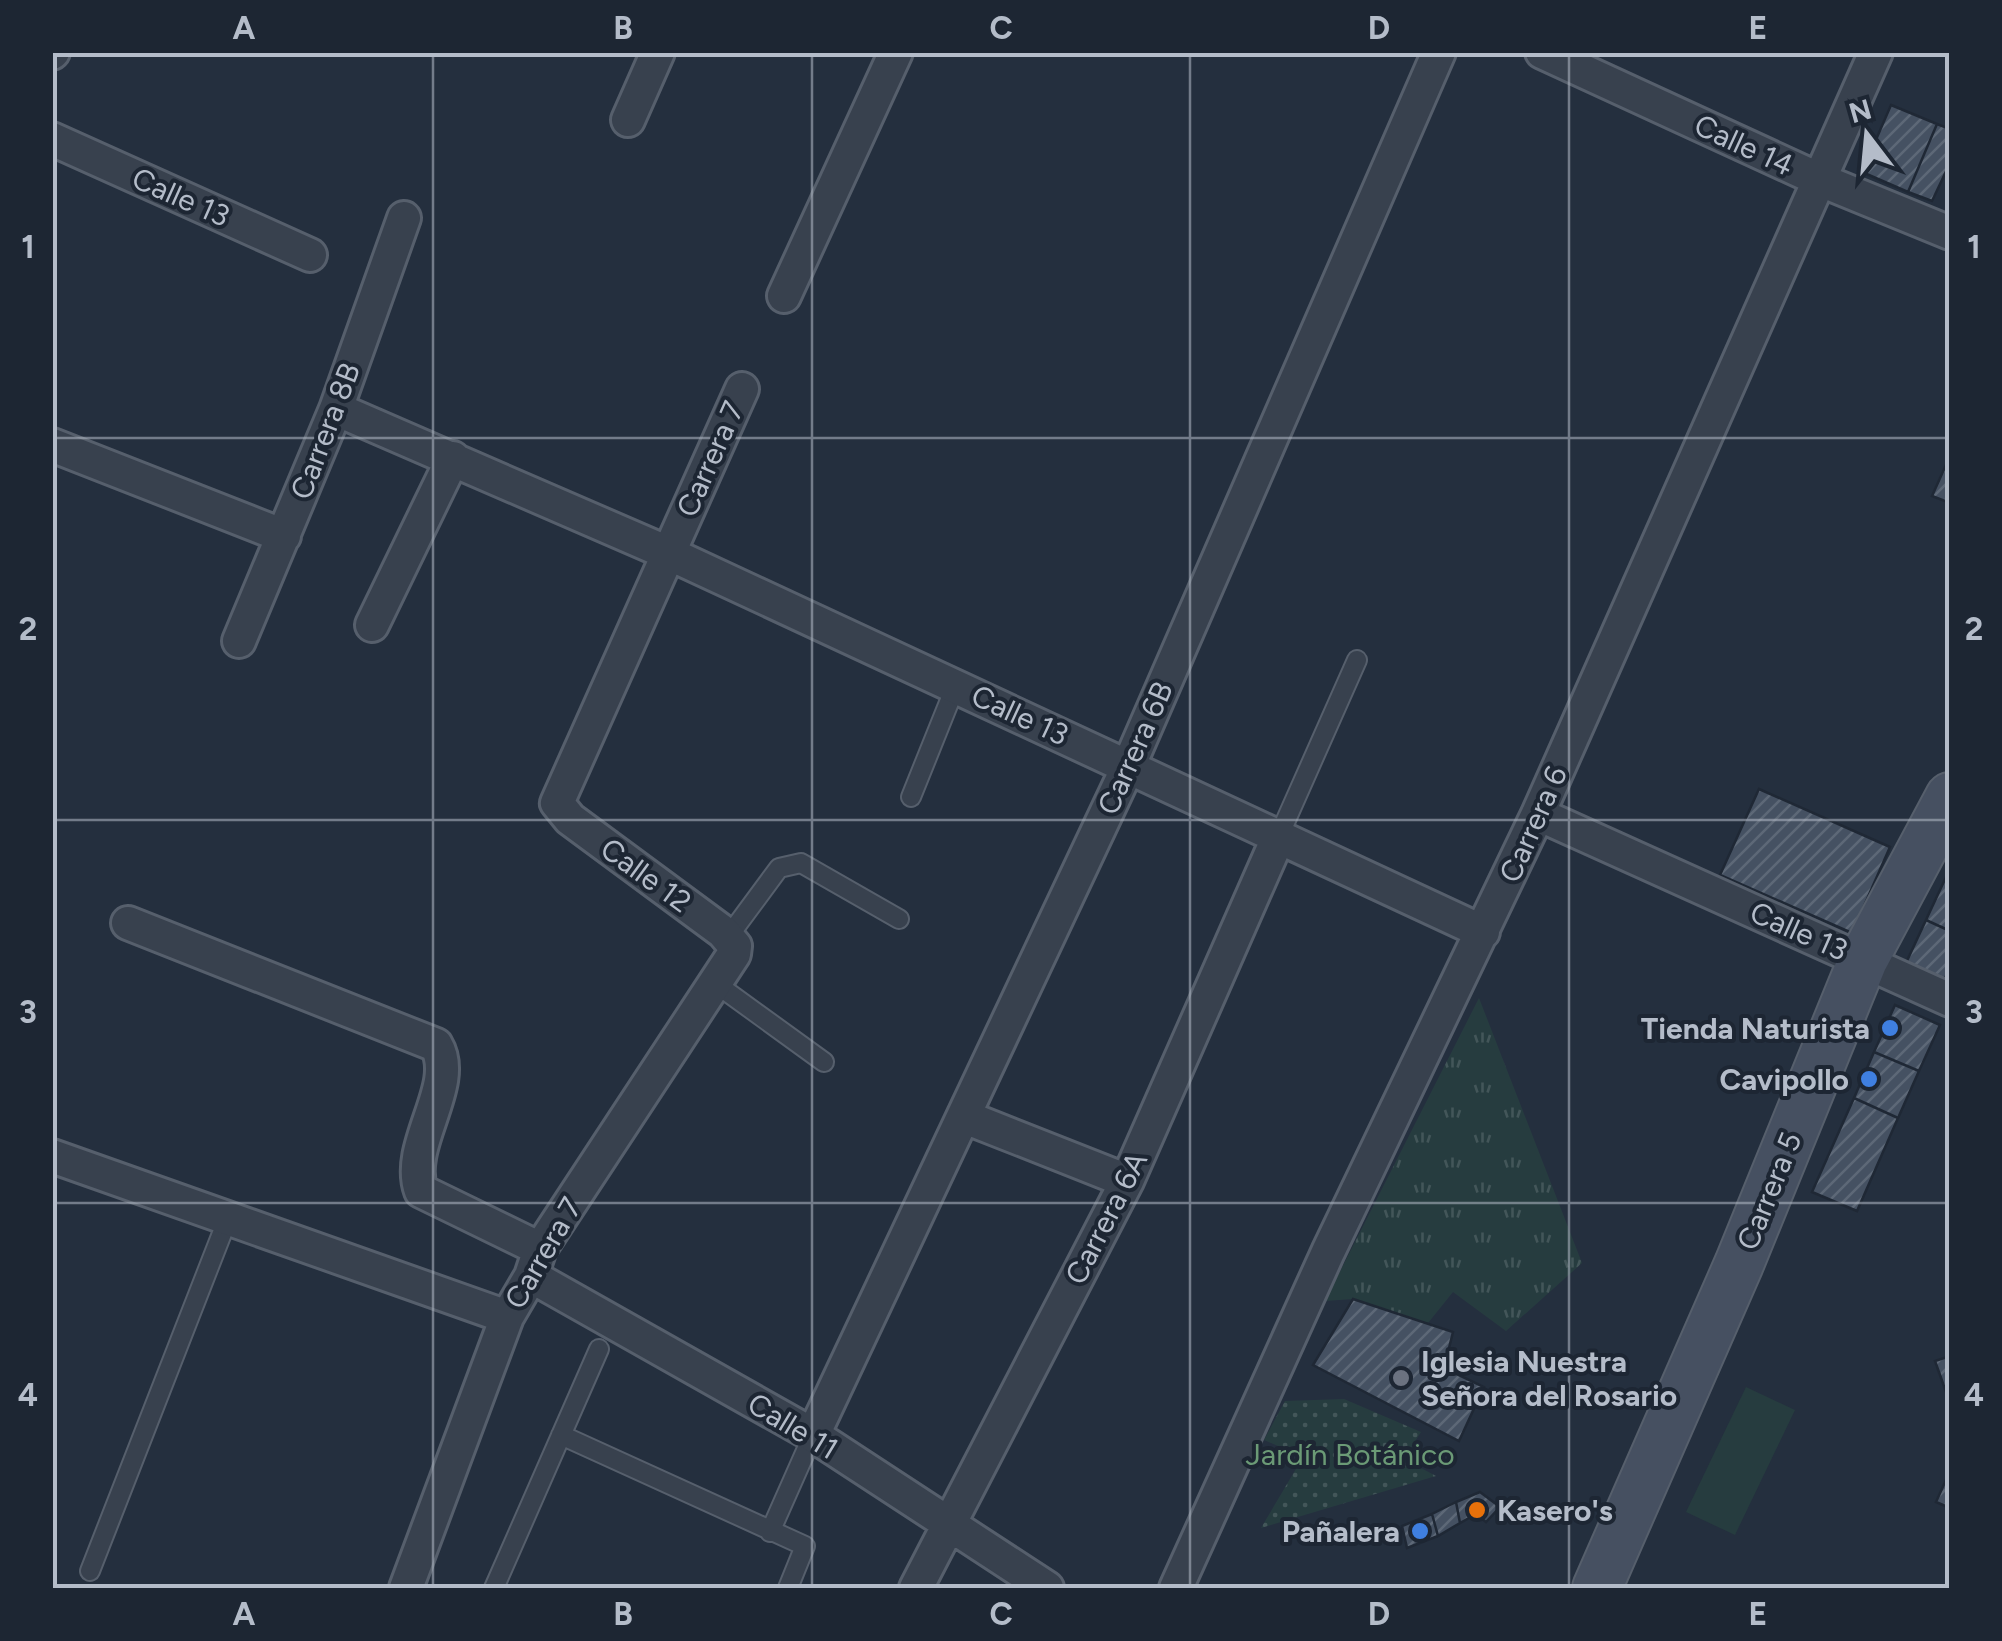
<svg xmlns="http://www.w3.org/2000/svg" width="2002" height="1641" font-family="Figtree,sans-serif">
  <style>
    .grass { fill: url(#grass-tufts) }
    .garden { fill: url(#garden-dots) }
    .pitch { fill: #263c3f }
    .building { fill: url(#building-hatch); stroke: #1f2835; stroke-width: 2.5 }
    .lines { fill: none; stroke-linecap: round; stroke-linejoin: round }
    .lane-casing { stroke: #565f6c; stroke-width: 22 }
    .street-casing { stroke: #565f6c; stroke-width: 38 }
    .secondary-casing { stroke: #565f6c; stroke-width: 52 }
    .lane { stroke: #38414e; stroke-width: 18 }
    .street { stroke: #38414e; stroke-width: 32 }
    .secondary { stroke: #465061; stroke-width: 48 }
    .grid { fill: none; stroke: #b4bcc9; stroke-width: 2.5; stroke-opacity: 0.55 }
    .shop-dot { fill: #3f7fe0; stroke: #1d2633; stroke-width: 4 }
    .worship-dot { fill: #6b7280; stroke: #1d2633; stroke-width: 4 }
    .food-dot { fill: #e8710a; stroke: #1d2633; stroke-width: 4 }
    .labels { text-anchor: middle; dominant-baseline: central; stroke-width: 8; stroke-linejoin: round; paint-order: stroke }
    .street-label { font-size: 30px; fill: #b4bcc9; stroke: #1d2633 }
    .poi-label { font-size: 30px; font-weight: bold; fill: #b4bcc9; stroke: #1d2633; text-anchor: end }
    .park-label { font-size: 30px; fill: #6b9a76; stroke: #1d2633 }
    .neatline { fill: none; stroke: #b4bcc9; stroke-width: 4 }
    .grid-label { font-size: 32px; text-anchor: middle; font-weight: bold; fill: #b4bcc9 }
  </style>
  <defs>
    <pattern id="grass-tufts" width="24" height="20" patternUnits="userSpaceOnUse" patternTransform="scale(2.5)"><rect width="24" height="20" fill="#263c3f"/><path d="M3 7l-1-3M5 7V3M7 7l1-3M15 17l-1-3M17 17v-4M19 17l1-3" fill="none" stroke="#435659"/></pattern>
    <pattern id="garden-dots" width="8" height="8" patternUnits="userSpaceOnUse" patternTransform="scale(2.5)"><rect width="8" height="8" fill="#263c3f"/><path d="M2 2h.1M6 6h.1" fill="none" stroke="#435659" stroke-width="1.8" stroke-linecap="round"/></pattern>
    <pattern id="building-hatch" width="6" height="6" patternUnits="userSpaceOnUse" patternTransform="scale(2.5)"><rect width="6" height="6" fill="#455162"/><path d="M-1 1l2-2M0 6l6-6M5 7l2-2" fill="none" stroke="#5d6877"/></pattern>
  </defs>
  <rect width="100%" height="100%" fill="#242f3e"/>
  <path class="grass" d="M1479,998L1582,1263L1506,1331L1453,1292L1428,1323L1353,1299L1325,1301Z"/>
  <path class="garden" d="M1344,1399L1421,1432L1404,1459L1436,1476L1261,1528L1303,1457L1264,1440L1285,1401Z"/>
  <path class="pitch" d="M1746,1387L1795,1410L1735,1535L1686,1512Z"/>
  <path class="building" d="M1891,105L1937,124L1908,192L1862,172Z
    M1937,124L1950,129V163L1932,201L1908,192Z
    M1950,456V503L1932,496Z
    M1759,789L1890,847L1852,933L1720,875Z
    M1947,875L1950,876V931L1926,920Z
    M1926,920L1950,931V968L1944,980L1906,963Z
    M1895,1005L1940,1025L1919,1071L1874,1052Z
    M1874,1052L1919,1071L1898,1118L1854,1098Z
    M1854,1098L1898,1118L1857,1211L1812,1192Z
    M1353,1299L1453,1332L1444,1368L1484,1387L1459,1441L1313,1365Z
    M1950,1356V1403L1935,1361Z
    M1950,1471V1508L1936,1502Z
    M1480,1492L1500,1507L1486,1522L1476,1514L1460,1523L1456,1502Z
    M1456,1502L1460,1523L1438,1536L1432,1514Z
    M1432,1514L1438,1536L1407,1548L1402,1526Z"/>
  <g class="lines">
    <defs>
      <path id="lane" d="M911,797L956,685
        M1278,838L1357,660
        M728,937L779,868L801,863L899,919
        M715,983L824,1062
        M561,1435L805,1546L788,1588
        M770,1532L813,1435
        M90,1571L228,1218
        M494,1588L599,1349"/>
      <path id="street" d="M1542,52L1818,179L1950,233
        M52,53L53,52
        M628,120L658,52
        M52,139L310,255
        M784,296L896,52
        M336,409L668,553L1483,932
        M52,445L284,536
        M372,625L453,458
        M239,641L336,409L404,218
        M1538,814L1950,1000
        M128,923L436,1045C460,1085 404,1145 421,1191L540,1249
        M965,1117L1127,1181
        M52,1156L507,1317
        M531,1276L813,1435L1047,1588
        M813,1435L1129,765L1439,52
        M406,1588L507,1317L531,1276L540,1249L734,954L735,946L723,932L570,819L557,803L742,389
        M916,1588L1127,1181L1278,838
        M1176,1588L1328,1252L1538,814L1876,52"/>
      <path id="secondary" d="M1597,1588L1739,1264L1863,960L1950,797"/>
    </defs>
    <use href="#lane" class="lane-casing"/>
    <use href="#street" class="street-casing"/>
    <use href="#secondary" class="secondary-casing"/>
    <use href="#lane" class="lane"/>
    <use href="#street" class="street"/>
    <use href="#secondary" class="secondary"/>
  </g>
  <path class="grid" d="M433,52V1588M812,52V1588M1190,52V1588M1569,52V1588M52,438H1950M52,820H1950M52,1203H1950"/>
  <g class="shop-dot">
    <circle cx="1890" cy="1028" r="10"/>
    <circle cx="1869" cy="1079" r="10"/>
    <circle cx="1420" cy="1531" r="10"/>
  </g>
  <circle class="worship-dot" cx="1401" cy="1378" r="10"/>
  <circle class="food-dot" cx="1477" cy="1510" r="10"/>
  <g class="labels">
    <g class="street-label">
      <text transform="translate(1744 145) rotate(25)">Calle 14</text>
      <text transform="translate(181 197) rotate(24)">Calle 13</text>
      <text transform="translate(325 431) rotate(-69)">Carrera 8B</text>
      <text transform="translate(710 459) rotate(-66)">Carrera 7</text>
      <text transform="translate(1020 715) rotate(25)">Calle 13</text>
      <text transform="translate(1135 748) rotate(-66)">Carrera 6B</text>
      <text transform="translate(1533 824) rotate(-66)">Carrera 6</text>
      <text transform="translate(646 875) rotate(36)">Calle 12</text>
      <text transform="translate(1799 931) rotate(24)">Calle 13</text>
      <text transform="translate(1769 1191) rotate(-68)">Carrera 5</text>
      <text transform="translate(1106 1218) rotate(-63)">Carrera 6A</text>
      <text transform="translate(543 1253) rotate(-60)">Carrera 7</text>
      <text transform="translate(793 1426) rotate(31)">Calle 11</text>
    </g>
    <g class="poi-label">
      <text x="1870" y="1028">Tienda Naturista</text>
      <text x="1849" y="1079">Cavipollo</text>
      <text x="1421" y="1361" text-anchor="start">Iglesia Nuestra<tspan x="1421" dy="34">Señora del Rosario</tspan></text>
      <text x="1497" y="1510" text-anchor="start">Kasero's</text>
      <text x="1400" y="1531">Pañalera</text>
    </g>
    <g class="park-label">
      <text x="1350" y="1454">Jardín Botánico</text>
    </g>
  </g>
  <rect width="2002" height="1641" fill="none" stroke="#1d2633" stroke-width="110"/>
  <g transform="translate(1867 135) rotate(344)" stroke="#1d2633" stroke-width="8" paint-order="stroke">
  <path d="M0-8L18 38L0 25L-18 38Z" fill="#b4bcc9"/>
  <text y="-15" font-size="28" font-weight="bold" text-anchor="middle" fill="#b4bcc9">N</text>
  </g>
  <rect x="55" y="55" width="1892" height="1531" class="neatline"/>
  <g class="grid-label">
    <text x="244" y="39">A</text>
    <text x="623" y="39">B</text>
    <text x="1001" y="39">C</text>
    <text x="1379" y="39">D</text>
    <text x="1758" y="39">E</text>
    <text x="28" y="258">1</text>
    <text x="1974" y="258">1</text>
    <text x="28" y="640">2</text>
    <text x="1974" y="640">2</text>
    <text x="28" y="1023">3</text>
    <text x="1974" y="1023">3</text>
    <text x="28" y="1406">4</text>
    <text x="1974" y="1406">4</text>
    <text x="244" y="1625">A</text>
    <text x="623" y="1625">B</text>
    <text x="1001" y="1625">C</text>
    <text x="1379" y="1625">D</text>
    <text x="1758" y="1625">E</text>
  </g>
</svg>
